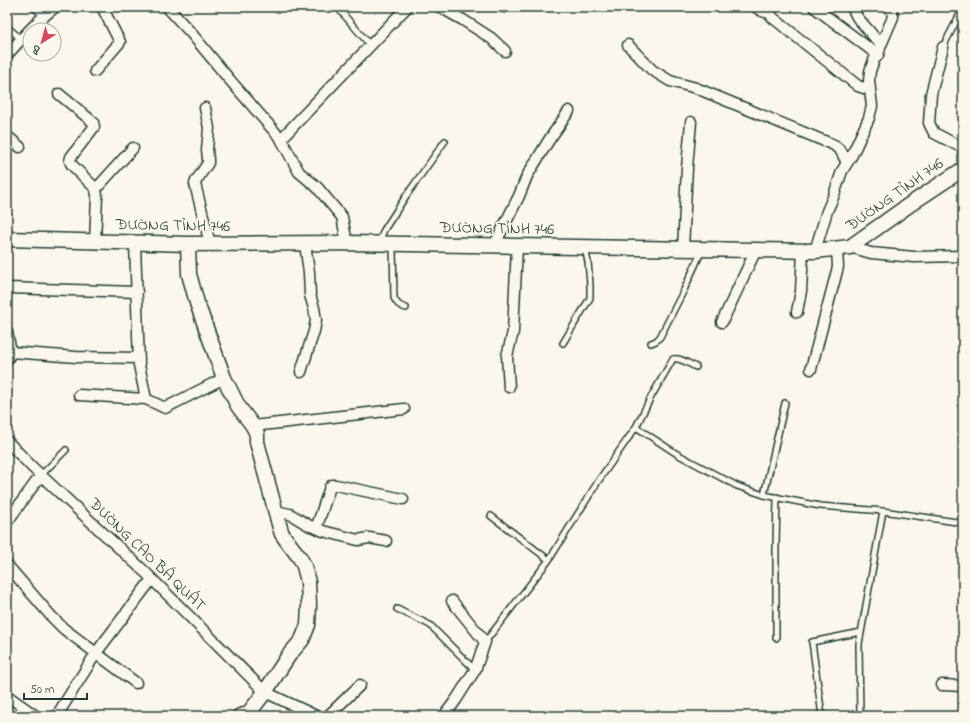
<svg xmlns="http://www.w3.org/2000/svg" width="970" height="723" font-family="'Indie Flower',sans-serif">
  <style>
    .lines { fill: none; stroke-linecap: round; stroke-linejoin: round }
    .lane-casing { stroke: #1f3d34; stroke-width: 8 }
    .street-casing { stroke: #1f3d34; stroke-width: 13 }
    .secondary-casing { stroke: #1f3d34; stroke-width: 17 }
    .lane { stroke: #fbf7ec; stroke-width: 5 }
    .street { stroke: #fbf7ec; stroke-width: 10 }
    .secondary { stroke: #fbf7ec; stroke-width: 14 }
    .labels { text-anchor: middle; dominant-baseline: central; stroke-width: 3.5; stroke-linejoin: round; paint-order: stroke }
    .street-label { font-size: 16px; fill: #1f3d34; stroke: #fbf7ec }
  </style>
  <rect width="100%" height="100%" fill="#fbf7ec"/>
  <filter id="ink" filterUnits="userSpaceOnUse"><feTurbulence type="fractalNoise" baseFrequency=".025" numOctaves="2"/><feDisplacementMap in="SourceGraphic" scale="8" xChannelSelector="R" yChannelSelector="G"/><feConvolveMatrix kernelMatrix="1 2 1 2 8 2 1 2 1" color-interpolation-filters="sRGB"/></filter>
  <g filter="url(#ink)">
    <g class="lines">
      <defs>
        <path id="lane" d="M33,7L44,16
          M337,7L370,45
          M7,27L21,39
          M943,47L963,8
          M379,242L384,230L406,196L445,141
          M393,246L394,298C397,304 399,306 406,308
          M563,343L590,298V284L588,262L585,248
          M651,343L656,341L660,337L684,290L702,250
          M636,427L677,454L737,486L764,495L820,506L883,511
          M41,475L66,450
          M764,495L785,403
          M491,516L549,560
          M397,609L430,625L475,670
          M776,638V547L777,497
          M485,642L549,560L599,480L636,427L651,397L673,359C680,357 689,364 696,367
          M822,716L812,642L861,632
          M860,716L859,644L883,511L963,523"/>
        <path id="street" d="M167,7L191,33L229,79L281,139L299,172L317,187L342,217L347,243
          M440,7L463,20L491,38L505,51
          M503,7H504
          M756,7L760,10L765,12L769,10
          M771,7L769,10L772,17L858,86L870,90
          M814,7L878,55
          M852,7L857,17L881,45
          M628,45L652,70L670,81L696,88L834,145L841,151L847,163
          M943,47L931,94L929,123L934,133L963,148
          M7,55C22,38 37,21 55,7
          M95,71L120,42L102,7
          M59,94L93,122L94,127L71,157L70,161L72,165L96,189L97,196L95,242
          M205,108L209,128L207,150L208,159V163L196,181L195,184L210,244
          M7,136L20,147
          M281,139L407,7
          M96,189L133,148
          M135,243L139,365L146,399
          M494,246L519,196L527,176L549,140L569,111
          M850,247L871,253L914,257L963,256
          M683,249L687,168L691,122
          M815,251L827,211L834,195L842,171L852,155L869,118L872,106L869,81L870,71L874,60L878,55L881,45L893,17L891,7
          M7,288L137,292
          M797,312L801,291L803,251
          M722,322L756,250
          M7,332L11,352L10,355L7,359
          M11,352L76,357L139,358
          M811,369L838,267L837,249
          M301,372L314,331L316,320L314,308L310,295L309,272L305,244
          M509,387L507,356L513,332L517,246
          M79,395L146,399L165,408L224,378
          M253,426L404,409
          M7,441L32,467L145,572L265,692L316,716
          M275,511L290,514L310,526L314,527L323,531L358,540L369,538L386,541
          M7,522L41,475
          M314,527L318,523L330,487L332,485H336L403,499
          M7,565L51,616L64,629L136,683
          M942,685L963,686
          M7,698L9,697L36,716
          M57,716L61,709L96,653L152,579
          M328,716L360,685
          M444,716L456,700L475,670L485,642L452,601"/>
        <path id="secondary" d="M7,239L188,244L347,243L815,251L850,247L909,205L963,169
          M188,244L189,274L197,303L224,378L238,406L253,426L257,434V442L262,461L280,528L282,534L287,541L300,558L304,566L308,582L309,605L308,625L302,640L289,655L265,692L248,714L240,716"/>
      </defs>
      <use href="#lane" class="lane-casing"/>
      <use href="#street" class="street-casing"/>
      <use href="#secondary" class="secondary-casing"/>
      <use href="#lane" class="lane"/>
      <use href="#street" class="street"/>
      <use href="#secondary" class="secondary"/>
    </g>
  </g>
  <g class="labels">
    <g class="street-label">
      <text transform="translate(895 195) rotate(-35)">ĐƯỜNG TỈNH 746</text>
      <text transform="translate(173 226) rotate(1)">ĐƯỜNG TỈNH 746</text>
      <text transform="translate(497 229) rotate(1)">ĐƯỜNG TỈNH 746</text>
      <text transform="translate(147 555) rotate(44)">ĐƯỜNG CAO BÁ QUÁT</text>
    </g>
  </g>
  <rect width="970" height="723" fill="none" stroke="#fbf7ec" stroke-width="24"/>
  <rect x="12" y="12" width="946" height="699" fill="none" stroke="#1f3d34" stroke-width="1.5" filter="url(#ink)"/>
  <g transform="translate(42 42) rotate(217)"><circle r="19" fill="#fbf7ec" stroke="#a3ada2"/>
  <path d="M0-3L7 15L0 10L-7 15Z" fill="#d1495b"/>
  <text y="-6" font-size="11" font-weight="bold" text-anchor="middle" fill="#1f3d34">B</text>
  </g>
  <path d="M24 693v6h63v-6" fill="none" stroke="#1f3d34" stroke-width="2"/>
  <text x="30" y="693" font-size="12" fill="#1f3d34" stroke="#fbf7ec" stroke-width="3" paint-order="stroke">50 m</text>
</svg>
